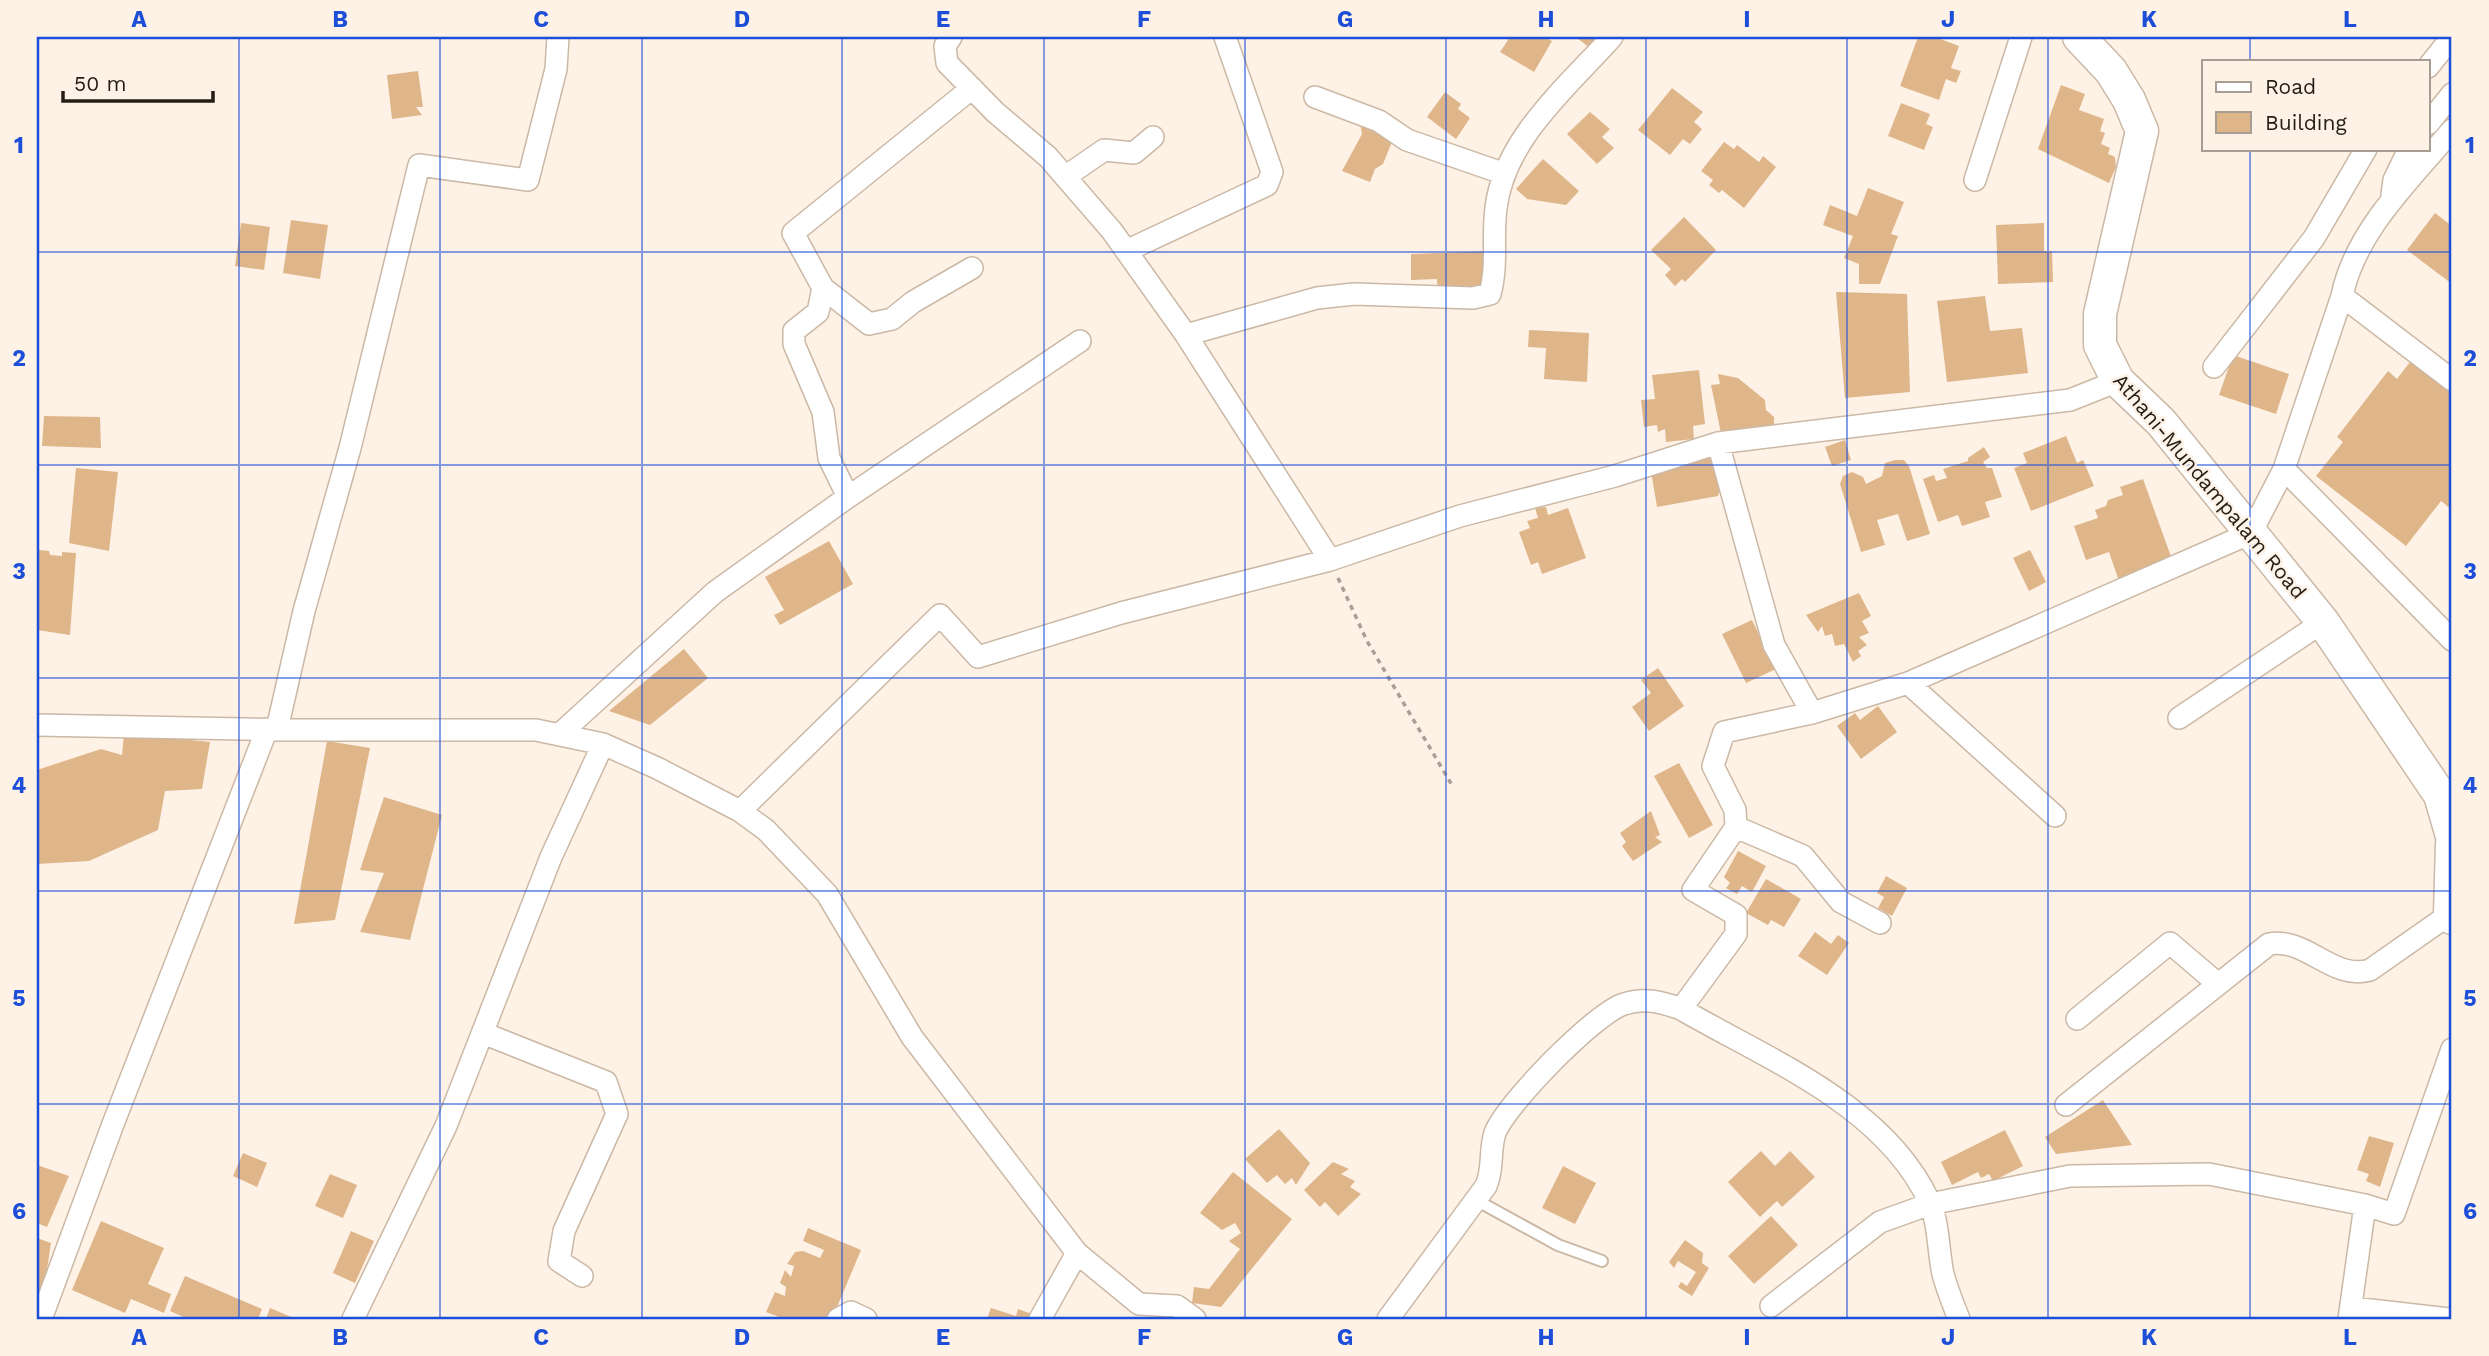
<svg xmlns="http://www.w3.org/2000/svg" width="2489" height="1356" font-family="'Work Sans',sans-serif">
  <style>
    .building { fill: #dfb68a }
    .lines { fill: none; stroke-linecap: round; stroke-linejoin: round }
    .lane-casing { stroke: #cbb8a5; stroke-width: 14 }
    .street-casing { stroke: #cbb8a5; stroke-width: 24 }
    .secondary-casing { stroke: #cbb8a5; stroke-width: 35 }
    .path { stroke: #aa9f96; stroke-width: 3.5; stroke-dasharray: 5 5; stroke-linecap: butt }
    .lane { stroke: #fff; stroke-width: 10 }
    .street { stroke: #fff; stroke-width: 21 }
    .secondary { stroke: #fff; stroke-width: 32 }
    .grid { fill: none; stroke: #1d4ed8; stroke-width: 2; stroke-opacity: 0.55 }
    .labels { text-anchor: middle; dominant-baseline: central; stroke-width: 5; stroke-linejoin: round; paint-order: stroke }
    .street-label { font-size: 21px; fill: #241d16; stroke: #fef2e7 }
    .neatline { fill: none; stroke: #1d4ed8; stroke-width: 2.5 }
    .grid-label { font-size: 23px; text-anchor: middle; font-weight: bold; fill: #1d4ed8 }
  </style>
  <rect width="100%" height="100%" fill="#fef2e7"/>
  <path class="building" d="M1510,37H1544L1552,41L1534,72L1500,52Z
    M1576,37H1601L1591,49Z
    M1918,37H1935L1959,46L1951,68L1961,71L1956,83L1946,79L1939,100L1900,86Z
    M418,71L423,107H416L422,115L392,119L387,75Z
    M2061,85L2085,94L2079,110L2104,119L2100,131L2105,133L2101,144L2110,148L2108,154L2115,157L2116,167L2109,183L2038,149Z
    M1672,88L1703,112L1694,122L1702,129L1690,144L1683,139L1670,155L1638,130Z
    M1445,92L1461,104L1458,109L1470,118L1456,139L1427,117Z
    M1901,103L1930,114L1926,124L1933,127L1924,150L1888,136Z
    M1590,112L1610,129L1602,137L1614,148L1597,164L1567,134Z
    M1360,123L1395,134L1383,164L1375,169L1370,182L1342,171L1362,134Z
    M1724,142L1734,149L1737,145L1759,162L1763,156L1776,167L1744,208L1722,190L1719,193L1709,185L1713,180L1701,171Z
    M1543,159L1579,191L1566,205L1527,199L1516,189Z
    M1868,188L1904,202L1891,234L1898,236L1880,284H1859V264L1844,258L1853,236L1823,225L1830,205L1857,216Z
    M2435,213L2452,226V284L2407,250Z
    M1684,217L1716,250L1685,282L1682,279L1675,286L1665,275L1671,269L1651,250Z
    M291,220L328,225L320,279L283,273Z
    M241,223L270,227L264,270L235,266Z
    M2044,223V251H2052L2053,282L1998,284L1996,225Z
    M1495,251L1492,298L1438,300L1437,279L1411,280V254Z
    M1836,292L1907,294L1910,392L1845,398Z
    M1985,296L1990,331L2022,328L2028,373L1947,382L1937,301Z
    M1529,330L1589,333L1587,382L1544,379L1546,348L1528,347Z
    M2233,355L2289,374L2276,414L2219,395Z
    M2413,358L2452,389V510L2441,501L2406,546L2316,476L2343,442L2337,437L2388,371L2397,379Z
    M1699,370L1705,424L1693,426L1694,439L1666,442L1665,429L1658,432L1657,425L1644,427L1641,400L1655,399L1652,375Z
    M1718,374L1738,378L1765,400L1766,410L1774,417L1775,439L1724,448L1711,385L1720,384Z
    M44,416L100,417L101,448L42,446Z
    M2066,436L2077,463L2083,460L2094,486L2031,511L2014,468L2027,463L2023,453Z
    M1845,440L1851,460L1832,466L1825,447Z
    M1984,447L1990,457L1983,462L1987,468H1992L2002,497L1985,502L1990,517L1962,526L1958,515L1938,522L1923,479L1934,475L1936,481L1947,478L1943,469L1968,461V458Z
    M1731,451L1718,496L1657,507L1650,465Z
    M1895,460H1904L1909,466L1930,534L1907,541L1898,514L1877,520L1885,545L1861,552L1840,484L1843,476L1852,472L1863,477L1866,484L1882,476L1885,463Z
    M76,468L118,472L109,551L69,543Z
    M2143,479L2173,562L2119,581L2109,552L2086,560L2074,526L2098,518L2095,510L2106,506L2108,500L2123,495L2120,487Z
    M1546,507L1548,515L1568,508L1586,558L1542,574L1538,562L1531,565L1519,532L1530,528L1527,521L1538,518L1535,508Z
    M829,541L853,584L780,625L774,615L784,610L765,577Z
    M39,550L49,551L50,555L62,556V552L76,553L70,635L37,630Z
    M2030,550L2046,582L2029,591L2013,558Z
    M1859,593L1871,616L1862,621L1869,633L1859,637L1867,645L1858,651L1861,656L1853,662L1844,644L1835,646L1832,634L1825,636L1822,626L1818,632L1806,615Z
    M1752,620L1776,669L1746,683L1722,634Z
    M684,649L708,678L650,725L609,711Z
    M1658,668L1684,706L1649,731L1632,707L1651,693L1641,680Z
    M1878,706L1897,732L1861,759L1837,726L1855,713L1860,720Z
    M124,733L210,742L202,789L165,791L158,830L89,861L37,864V770L101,749L122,755Z
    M327,741L370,748L335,920L294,924Z
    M1679,763L1713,825L1689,838L1654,776Z
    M384,797L442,815L410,940L360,932L384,873L360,870Z
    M1651,811L1660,835L1655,837L1662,842L1633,861L1622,846L1626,842L1620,833Z
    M1738,851L1766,866L1752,892L1742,886L1737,894L1726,888L1730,883L1724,877Z
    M1886,876L1907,888L1892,916L1878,908L1884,897L1877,893Z
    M1766,879L1801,899L1784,927L1771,920L1768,925L1746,913Z
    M1815,932L1831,944L1838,935L1849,943L1827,975L1798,956Z
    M2103,1100L2132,1145L2056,1154L2045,1137Z
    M1279,1129L1310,1163L1296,1185L1292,1178L1285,1184L1277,1175L1267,1183L1245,1159Z
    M2005,1130L2023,1166L1993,1181L1989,1174L1981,1178L1978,1172L1952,1185L1941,1162Z
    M2369,1136L2394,1143L2380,1187L2366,1181L2369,1174L2357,1170Z
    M1761,1151L1775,1166L1790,1151L1815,1177L1782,1207L1777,1201L1760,1217L1728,1182Z
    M243,1153L267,1163L257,1187L233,1176Z
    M1333,1162L1349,1169L1341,1174L1355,1181L1350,1187L1361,1194L1338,1216L1325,1202L1320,1207L1304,1190Z
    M37,1165L69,1176L47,1227L37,1223Z
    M1563,1166L1596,1183L1575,1224L1542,1208Z
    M1233,1172L1292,1219L1221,1307L1192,1303L1194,1287L1209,1289L1240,1249L1229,1241L1241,1233L1235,1223L1222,1230L1200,1213Z
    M330,1174L357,1185L343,1218L315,1206Z
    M1771,1216L1798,1245L1754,1284L1728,1256Z
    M101,1221L164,1248L148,1284L171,1294L164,1313L131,1299L125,1313L72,1290Z
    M808,1228L861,1250L832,1319H784L766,1312L775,1292L785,1296L786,1287L780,1283L785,1270L791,1277L794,1266L787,1264L795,1252L803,1251L820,1258L824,1250L803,1241Z
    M351,1231L374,1241L355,1283L333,1273Z
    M37,1238L51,1243L42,1303L37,1301Z
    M1685,1240L1703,1253L1702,1263L1709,1268L1692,1296L1678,1287L1681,1282L1687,1286L1696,1272L1678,1261L1674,1268L1669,1262Z
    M185,1276L262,1309L258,1319H188L170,1311Z
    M270,1308L296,1319H266Z
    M991,1308L1016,1316L1018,1309L1032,1314L1028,1319H987Z"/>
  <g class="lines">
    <defs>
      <path id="lane" d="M1476,1200L1558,1245L1602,1261"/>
      <path id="street" d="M951,37L945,46L947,63L995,112L1048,157L1112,231L1186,335L1330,560
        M2428,67L2452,37
        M1315,97L1379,121L1407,140L1505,174
        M2428,124L2452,94
        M1065,177L1104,150L1134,153L1153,137
        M1975,180L2021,37
        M2392,195L2394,180L2409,149
        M1126,251L1267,185L1272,172L1225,37
        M823,288L869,324L892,319L913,302L972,268
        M2342,296L2452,380
        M1186,335L1317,298L1354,294L1473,298L1490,294C1498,265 1492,237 1496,208C1504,139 1568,86 1612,37
        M2214,367L2314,238L2366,149
        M1718,443L1774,645L1812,713
        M2284,469L2452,640
        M848,497L829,458L823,412L794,344V331L818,312L823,288L793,233L972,88
        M1908,683L2055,816
        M2179,718L2323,622
        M37,725L299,730H536L603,744L657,768L740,811L766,830L827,894L912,1037L1077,1253L1139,1304L1177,1306L1195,1319
        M277,729L304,611L350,448L419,165L528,180L556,69L558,37
        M561,733L715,592L848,497L1080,341
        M740,811L940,615L978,657L1121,613L1330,560L1460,516L1615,476L1718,443L2070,400L2118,381
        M1880,923L1841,902L1803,856L1736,827L1735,810L1713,766L1724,732L1812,713L1908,683L2251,533L2284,469L2342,296C2355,231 2411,179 2452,130
        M1681,1009L1736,934V915L1693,890L1736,827
        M2077,1019L2170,943L2218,984
        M483,1033L606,1082L617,1114L564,1231L559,1261L582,1276
        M2066,1105L2269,944C2307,937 2332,981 2370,970L2450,914
        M1771,1306L1880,1222L1930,1204L2070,1176L2209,1174L2365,1205L2394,1214L2452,1049
        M2353,1308L2449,1319
        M41,1319L113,1124L267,729
        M353,1319L446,1126L551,857L603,744
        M838,1319L851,1312L866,1319
        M1040,1319L1077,1253
        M1388,1319L1486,1186C1494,1168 1489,1151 1495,1133C1506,1104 1595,1013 1624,1004C1644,997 1662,1002 1681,1009C1769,1060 1884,1105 1929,1201C1939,1222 1938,1251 1943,1274C1947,1289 1953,1304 1959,1319
        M2349,1319L2365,1205"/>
      <path id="secondary" d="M2079,37L2111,71L2129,100L2142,131L2100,314V345L2118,381L2161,422L2323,622L2440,795L2452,836
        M2452,843L2450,914L2452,918"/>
    </defs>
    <use href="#lane" class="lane-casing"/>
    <use href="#street" class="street-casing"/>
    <use href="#secondary" class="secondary-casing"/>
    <path class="path" d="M1338,578L1367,641L1453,787"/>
    <use href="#lane" class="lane"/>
    <use href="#street" class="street"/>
    <use href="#secondary" class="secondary"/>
  </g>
  <path class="grid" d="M239,37V1319M440,37V1319M642,37V1319M842,37V1319M1044,37V1319M1245,37V1319M1446,37V1319M1646,37V1319M1847,37V1319M2048,37V1319M2250,37V61M2250,149V1319M37,252H2452M37,465H2452M37,678H2452M37,891H2452M37,1104H2452"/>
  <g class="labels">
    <g class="street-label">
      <text transform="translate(2210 486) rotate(50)">Athani-Mundampalam Road</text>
    </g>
  </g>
  <rect width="2489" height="1356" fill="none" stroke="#fef2e7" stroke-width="77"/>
  <rect x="2202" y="60" width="228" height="91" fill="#fef2e7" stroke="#a79d93" stroke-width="2"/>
  <rect x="2216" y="82" width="35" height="10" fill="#ffffff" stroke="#a79d93" stroke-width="2"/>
  <text x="2265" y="94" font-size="21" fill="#241d16">Road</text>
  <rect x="2216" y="112" width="35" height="21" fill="#dfb68a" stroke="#a79d93" stroke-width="2"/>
  <text x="2265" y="130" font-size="21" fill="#241d16">Building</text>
  <path d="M63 91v10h150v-10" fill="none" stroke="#241d16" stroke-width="3.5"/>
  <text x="74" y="91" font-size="21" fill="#241d16" stroke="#fef2e7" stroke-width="5" paint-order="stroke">50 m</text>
  <rect x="38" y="38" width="2412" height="1280" class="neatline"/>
  <g class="grid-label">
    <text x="139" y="27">A</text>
    <text x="340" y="27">B</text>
    <text x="541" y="27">C</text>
    <text x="742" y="27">D</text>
    <text x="943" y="27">E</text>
    <text x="1144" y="27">F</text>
    <text x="1345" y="27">G</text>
    <text x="1546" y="27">H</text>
    <text x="1747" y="27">I</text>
    <text x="1948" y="27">J</text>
    <text x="2149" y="27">K</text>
    <text x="2350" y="27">L</text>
    <text x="19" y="153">1</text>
    <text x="2470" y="153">1</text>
    <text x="19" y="366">2</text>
    <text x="2470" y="366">2</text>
    <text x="19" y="579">3</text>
    <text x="2470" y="579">3</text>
    <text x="19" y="793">4</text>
    <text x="2470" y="793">4</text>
    <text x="19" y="1006">5</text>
    <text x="2470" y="1006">5</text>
    <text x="19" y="1219">6</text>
    <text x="2470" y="1219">6</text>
    <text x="139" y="1345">A</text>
    <text x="340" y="1345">B</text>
    <text x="541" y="1345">C</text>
    <text x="742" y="1345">D</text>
    <text x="943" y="1345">E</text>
    <text x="1144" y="1345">F</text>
    <text x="1345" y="1345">G</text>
    <text x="1546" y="1345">H</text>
    <text x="1747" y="1345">I</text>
    <text x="1948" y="1345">J</text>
    <text x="2149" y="1345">K</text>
    <text x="2350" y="1345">L</text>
  </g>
</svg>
